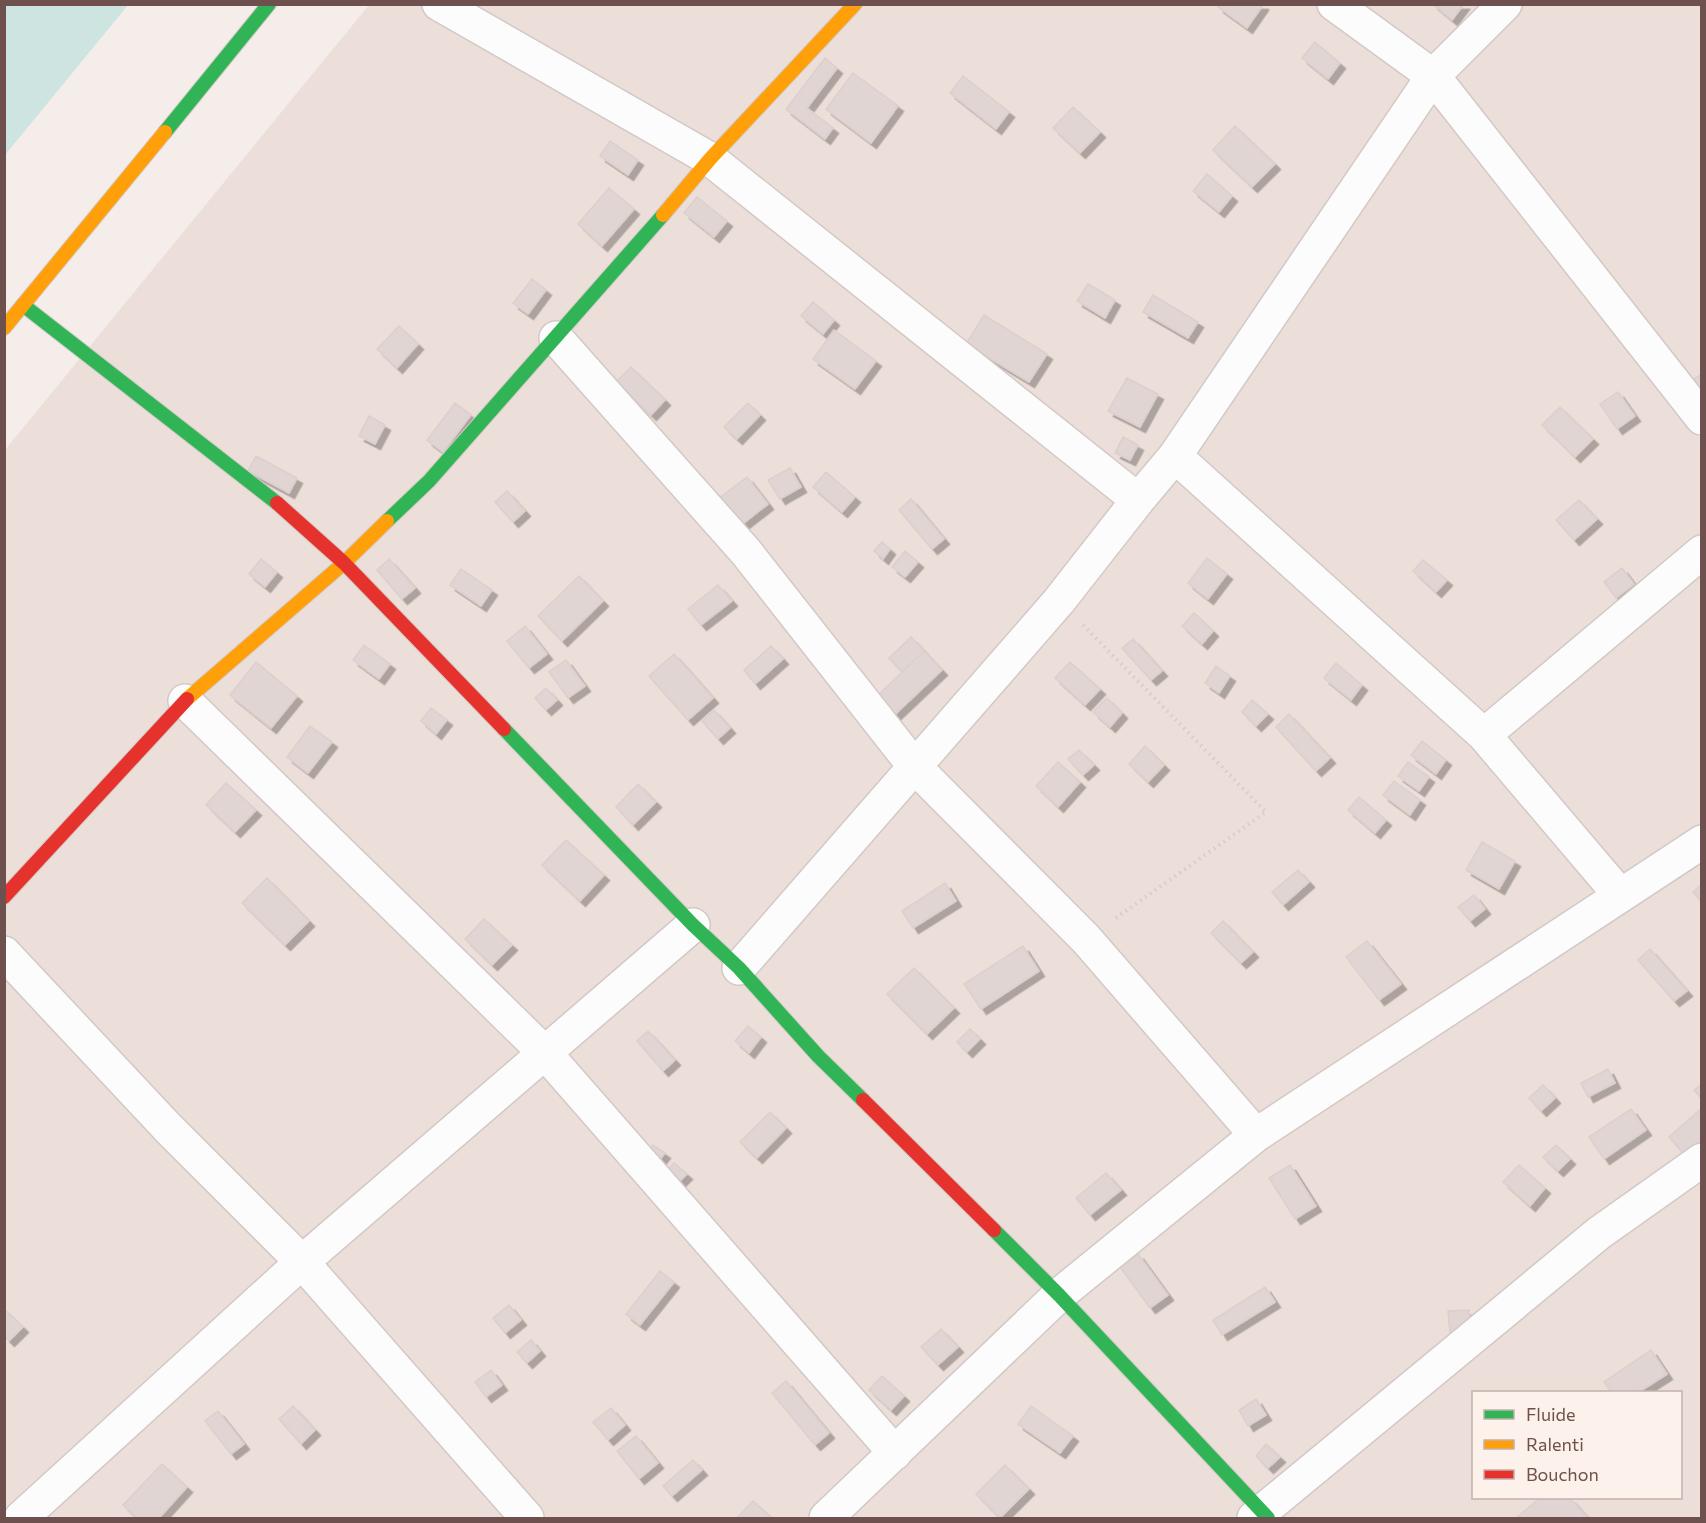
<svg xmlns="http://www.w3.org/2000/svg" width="1706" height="1523" font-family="Commissioner,sans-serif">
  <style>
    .residential { fill: #ecded8; fill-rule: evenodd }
    .water { fill: #cee4e0 }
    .building { fill: #e0d5d3; stroke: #dccfcd; stroke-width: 1.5; filter: url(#shadow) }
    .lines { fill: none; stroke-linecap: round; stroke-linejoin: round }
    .street-casing { stroke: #d2c9c7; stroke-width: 36 }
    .fast-casing { stroke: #d3c9c6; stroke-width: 16 }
    .slow-casing { stroke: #d3c9c6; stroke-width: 16 }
    .jam-casing { stroke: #d3c9c6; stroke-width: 16 }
    .path { stroke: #d5cccb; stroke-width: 4; stroke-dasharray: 1.5 4.5; stroke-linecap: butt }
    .street { stroke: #fdfcfc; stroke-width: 33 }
    .fast { stroke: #30b455; stroke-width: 14 }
    .slow { stroke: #ff9f0a; stroke-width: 14 }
    .jam { stroke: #e5322d; stroke-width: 14 }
  </style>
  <defs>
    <filter id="shadow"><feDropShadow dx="5.5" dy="5.5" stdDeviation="0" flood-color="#0004"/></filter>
  </defs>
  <rect width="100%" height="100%" fill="#f4edea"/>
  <path class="residential" d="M369,5H1701V1518H5V450ZM1474,1392H1680V1498H1474Z"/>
  <path class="water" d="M5,4L128,5L5,155L4,5Z"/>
  <path class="building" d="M1219,4H1263V5L1247,28L1218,7Z
    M1433,4H1464L1452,20Z
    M1315,42L1340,63L1328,79L1302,58Z
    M825,58L837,68L807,108L833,128L825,139L786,109Z
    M853,73L898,106L871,143L826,109Z
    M963,76L1009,112L996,129L950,93Z
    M1073,107L1100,132L1080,153L1053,128Z
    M1235,126L1275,164L1252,187L1213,150Z
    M610,141L638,160L628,175L600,156Z
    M1207,174L1232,196L1219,212L1193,191Z
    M609,188L634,209L602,246L578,224Z
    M697,197L727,221L714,237L684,213Z
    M532,279L546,290L528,314L513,303Z
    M1088,284L1115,300L1105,318L1077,301Z
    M1153,295L1198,322L1188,338L1143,312Z
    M813,302L834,320L823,334L801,316Z
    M984,315L1047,354L1029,382L966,344Z
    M399,326L418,344L397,368L377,349Z
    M834,330L876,361L855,389L813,359Z
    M631,367L665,400L651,415L616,382Z
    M1702,374V397L1687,383Z
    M1127,378L1158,394L1140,427L1108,411Z
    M1618,392L1635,416L1617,429L1600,404Z
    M455,403L471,415L443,452L427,440Z
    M748,403L760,415L737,439L724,427Z
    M1560,407L1593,439L1575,457L1542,425Z
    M369,416L385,425L375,444L359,436Z
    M1123,437L1138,445L1130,460L1115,453Z
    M256,456L297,478L289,493L248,471Z
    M790,468L801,487L780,499L768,480Z
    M826,472L855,497L842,512L813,487Z
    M747,477L768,504L740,526L718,499Z
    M507,491L525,511L513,522L495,502Z
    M911,499L944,539L932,549L899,510Z
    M1579,500L1597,519L1574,540L1556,520Z
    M882,542L890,549L883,559L874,551Z
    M905,551L918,562L905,577L892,567Z
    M1207,558L1227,574L1208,599L1188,583Z
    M261,559L277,572L265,587L249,574Z
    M389,559L415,588L402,599L377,570Z
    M1423,560L1447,580L1436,592L1413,571Z
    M1622,568L1634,584L1616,598L1604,582Z
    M461,569L492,590L481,606L450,585Z
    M579,576L603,601L562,641L538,616Z
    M718,585L732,601L701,625L688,609Z
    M1194,613L1213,631L1202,644L1182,626Z
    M525,626L547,654L529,668L507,641Z
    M911,637L924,651L902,672L889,658Z
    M1133,639L1162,671L1151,680L1122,648Z
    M364,645L390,664L379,679L353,660Z
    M771,646L783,659L755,684L744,670Z
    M924,651L942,670L888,721L870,703Z
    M674,654L713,698L688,720L649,676Z
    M566,660L585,686L568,698L549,672Z
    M256,662L297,696L271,728L230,695Z
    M1070,662L1100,689L1085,705L1055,678Z
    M1336,663L1362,685L1351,700L1324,678Z
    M1216,666L1230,676L1219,693L1205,683Z
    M546,688L557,700L546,710L535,698Z
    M1107,698L1122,713L1110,727L1093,712Z
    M1252,700L1268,714L1256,726L1242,712Z
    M431,708L447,720L436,734L421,721Z
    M714,710L730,728L718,739L702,721Z
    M1289,714L1330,758L1316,771L1276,727Z
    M310,726L332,742L308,773L287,757Z
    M1422,741L1446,760L1436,774L1411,755Z
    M1145,746L1164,765L1148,782L1129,764Z
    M1079,750L1094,765L1083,775L1068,759Z
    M1058,762L1080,782L1058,807L1036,786Z
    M1408,762L1429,777L1419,791L1398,776Z
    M1394,781L1420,800L1410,815L1383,795Z
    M226,783L256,810L235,832L206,805Z
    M638,784L656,802L633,825L616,807Z
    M1359,797L1386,820L1375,833L1348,810Z
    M566,840L604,875L580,901L542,865Z
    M1482,842L1515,861L1499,889L1466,870Z
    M1298,870L1309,882L1283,905L1272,892Z
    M267,878L309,921L285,945L242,903Z
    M945,883L956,901L913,928L902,911Z
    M1702,884V902L1693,892Z
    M1474,895L1485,909L1470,921L1458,907Z
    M484,919L512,945L492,965L465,939Z
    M1223,921L1253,952L1241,963L1211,933Z
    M1367,941L1401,984L1379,1000L1346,957Z
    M1023,946L1039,971L981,1009L964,984Z
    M1650,949L1687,991L1674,1001L1638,960Z
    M914,968L954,1008L927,1034L887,994Z
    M748,1026L761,1037L749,1053L735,1041Z
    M970,1029L980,1039L967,1052L957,1042Z
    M648,1031L675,1060L663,1071L637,1041Z
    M1608,1069L1615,1083L1588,1097L1581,1083Z
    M1702,1084V1099L1694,1090Z
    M1543,1085L1555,1098L1541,1111L1529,1098Z
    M1702,1108V1149L1689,1160L1669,1137Z
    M1631,1109L1646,1130L1604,1159L1589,1137Z
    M770,1112L786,1128L757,1158L740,1142Z
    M653,1145L665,1153L656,1164L645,1155Z
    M1556,1145L1570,1159L1558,1171L1543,1157Z
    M674,1163L687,1174L673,1188L661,1177Z
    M1290,1165L1316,1206L1295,1219L1269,1178Z
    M1519,1165L1545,1188L1530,1206L1503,1182Z
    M1106,1173L1121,1190L1090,1215L1076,1198Z
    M1138,1254L1168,1295L1150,1308L1120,1267Z
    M660,1271L674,1282L640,1325L626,1314Z
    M1265,1287L1275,1302L1222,1335L1213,1320Z
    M509,1305L521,1320L505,1333L493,1318Z
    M4,1309L23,1327L9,1341L4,1336Z
    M1469,1310L1470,1332L1450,1333L1448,1311Z
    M941,1329L958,1347L938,1365L921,1347Z
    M531,1340L540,1351L527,1363L517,1352Z
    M1651,1350L1667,1374L1639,1392H1611L1604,1382Z
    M491,1370L502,1385L486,1397L475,1382Z
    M882,1376L904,1396L891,1410L869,1390Z
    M786,1381L829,1433L815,1445L772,1393Z
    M1256,1399L1266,1415L1248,1426L1239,1410Z
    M293,1406L315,1430L301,1444L279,1419Z
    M1031,1406L1073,1436L1060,1453L1018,1424Z
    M611,1408L625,1425L608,1440L593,1422Z
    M218,1411L244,1444L231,1454L205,1421Z
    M636,1436L658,1463L639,1479L617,1451Z
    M1266,1444L1280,1457L1268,1468L1256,1456Z
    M693,1460L702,1470L672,1496L663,1486Z
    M162,1464L187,1487L159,1518H137L123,1505Z
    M1005,1465L1029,1489L1000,1518L976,1494Z
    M1540,1498H1570L1588,1518H1516Z
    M753,1501L772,1518H737Z"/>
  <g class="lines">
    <defs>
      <path id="street" d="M439,4L710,159L1138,500
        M1334,4L1433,76L1702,418
        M556,338L746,552L915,767L1086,939L1256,1135
        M1175,456L1484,735L1620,895
        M185,701L546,1054L895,1453
        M1484,735L1702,552
        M4,953L168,1128L302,1262L527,1518
        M739,968L1059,601L1138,500L1175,456L1433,76L1505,4
        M21,1518L302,1262L693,925
        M826,1518L1059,1295L1256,1135L1702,842
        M1254,1518L1599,1233L1702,1160"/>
      <path id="fast" d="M165,132L269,4
        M23,305L277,503
        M387,521L429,481L663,215
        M504,729L693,925L739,968L818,1056L863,1100
        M994,1230L1059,1295L1268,1518"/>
      <path id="slow" d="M663,215L710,159L855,4
        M4,328L165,132
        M187,699L344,563L387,521"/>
      <path id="jam" d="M277,503L344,563L504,729
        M4,897L187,699
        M863,1100L994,1230"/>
    </defs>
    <use href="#street" class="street-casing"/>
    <use href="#fast" class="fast-casing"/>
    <use href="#slow" class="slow-casing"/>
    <use href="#jam" class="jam-casing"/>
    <path class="path" d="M1083,625L1266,812L1113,920"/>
    <use href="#street" class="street"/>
    <use href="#fast" class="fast"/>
    <use href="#slow" class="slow"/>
    <use href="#jam" class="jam"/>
  </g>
  <rect width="1706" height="1523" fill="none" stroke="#6e504e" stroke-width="12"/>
  <rect x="1472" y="1391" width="210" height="108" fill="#fcf1eb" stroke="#c3b1ac" stroke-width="1.5"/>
  <rect x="1484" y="1410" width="30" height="9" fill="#30b455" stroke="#c3b1ac" stroke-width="1.5"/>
  <text x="1526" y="1421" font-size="18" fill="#6e504e">Fluide</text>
  <rect x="1484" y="1440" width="30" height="9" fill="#ff9f0a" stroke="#c3b1ac" stroke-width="1.5"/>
  <text x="1526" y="1451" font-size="18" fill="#6e504e">Ralenti</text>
  <rect x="1484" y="1470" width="30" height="9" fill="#e5322d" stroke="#c3b1ac" stroke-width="1.5"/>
  <text x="1526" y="1481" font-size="18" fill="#6e504e">Bouchon</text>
</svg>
